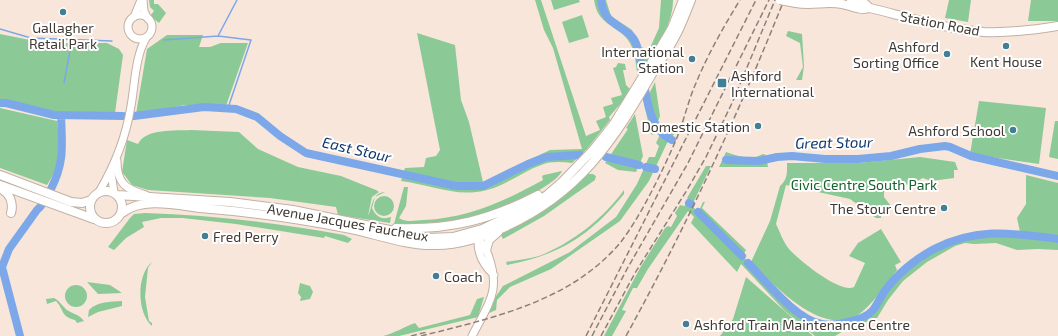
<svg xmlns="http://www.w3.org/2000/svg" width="1058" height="336" font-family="'Exo 2',sans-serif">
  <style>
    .green { fill: #8bca96 }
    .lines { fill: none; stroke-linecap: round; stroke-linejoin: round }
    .stream { stroke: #7ca8ea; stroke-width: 1.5 }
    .river { stroke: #7ca8ea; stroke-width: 8 }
    .secondary-casing { stroke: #c2b0a5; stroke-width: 9 }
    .primary-casing { stroke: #c2b0a5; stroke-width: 10 }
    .secondary { stroke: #fff; stroke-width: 7 }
    .primary { stroke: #fff; stroke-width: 8 }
    .rail { stroke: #8c8078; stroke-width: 1.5; stroke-dasharray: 6 3; stroke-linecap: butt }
    .primary-bridge-casing { stroke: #c2b0a5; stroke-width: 10; stroke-linecap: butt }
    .primary-bridge { stroke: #fff; stroke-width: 8 }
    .poi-dot { fill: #427f95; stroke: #fff; stroke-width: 1.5 }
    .labels { text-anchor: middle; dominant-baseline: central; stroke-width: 4; stroke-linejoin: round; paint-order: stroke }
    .street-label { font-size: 14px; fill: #403934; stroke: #fff }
    .poi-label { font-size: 14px; fill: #403934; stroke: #fff; text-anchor: end }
    .park-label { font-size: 14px; fill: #14612d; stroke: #fff }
    .water-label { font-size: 15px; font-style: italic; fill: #0e3771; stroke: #fff }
  </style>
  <rect width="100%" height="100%" fill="#f8e6da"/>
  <path class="green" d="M149,0H154V4H158L166,13L159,23L150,16L154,11L150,7Z
    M535,0H541L586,136L600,130L596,121L606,117L603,107L613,104L611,98L622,95L613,68L616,67L618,63L625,64L626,70H623L626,85L630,89L622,102L609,117L610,120L587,149L572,163C562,162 551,161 541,165C519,173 501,190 476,192C451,195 426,184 401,181L405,168L424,167L426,158L436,156L440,150L417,33L455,45L461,100L469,122L483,182L550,150L582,149L553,48L544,30Z
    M551,0H579L580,2L554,10Z
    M594,0H606L611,16L632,30L641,47L649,50L659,28L661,0H673C673,28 652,54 638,76C635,63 636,51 628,40C615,23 598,26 594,0Z
    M949,0H971L968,22L945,18Z
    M1031,0H1058V21H1028Z
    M582,15L589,37L569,43L562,22Z
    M788,31L802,34L804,66L802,80H796L803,67L800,43L786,36Z
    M0,34L45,43H107L119,49L123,55L115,113H63L39,109L0,99Z
    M167,35H203L199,47H210L221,43H248L226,106L184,105L144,114H136L147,49Z
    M655,82L660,116L653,135L651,134L644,104Z
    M979,101L1046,108L1039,164L970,154Z
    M0,108L57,121C60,149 63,161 47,185L0,168Z
    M635,114L643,156L636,172L618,170L605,163L628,129L626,128Z
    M1055,121H1058V159L1049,157Z
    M669,125L678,130L668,141L649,181L620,221L551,269L510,287L497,300L496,310L489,313L492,302L503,286L570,252L616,217L637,184L649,157H655L659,146L656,143L664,126Z
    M191,130L239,132L258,149L298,167L341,176L376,190L379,192L372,197L368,216C373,206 371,193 385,192L375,197L372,208C376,217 382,220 391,217L390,223L338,215L336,207L270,198L148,190L132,185L122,172L127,140L138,144C146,128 175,131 191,130Z
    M726,152C738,156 751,161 763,154L766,155L768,167H719Z
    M920,157L955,162L958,170H954V178L931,181L923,178C918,180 916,183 911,184C901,187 883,180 884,197L891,206L880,208L881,218H876L850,199L786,185L776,224C780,232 783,242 789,249C799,260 840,294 854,287L865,263L849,256L858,243L881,229L901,262L895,265L897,270C885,286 873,304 857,316C820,336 774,285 751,262L770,221L780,186C788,179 787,172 787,163H858Z
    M706,166H711L693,203L687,198Z
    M562,171C553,190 481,218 460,223C440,226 418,225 398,226L394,224L404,187H408L406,206L399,218C406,223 416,220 424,220C468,218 505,201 543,180L542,176L544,175Z
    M588,174H593L596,176L595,180L544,216L503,239L500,233L550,205Z
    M1026,175L1058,183V236L1020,232L1017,218L1026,204Z
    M624,190V194C590,236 559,255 507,265L506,262C517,260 529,259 539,256C572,243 604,218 624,190Z
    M374 206a10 10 0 1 1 20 0a10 10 0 1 1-20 0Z
    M703,202H705L702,208L746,250L743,255L699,211Z
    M689,203L806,319L824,325L854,320L874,309L884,291L920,257L950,242L988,232L1008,233L1058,239V250L1038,249L1017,250L996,243L974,244L965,243L955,246L927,262L903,281L888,300L877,318L845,330L835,336H815L784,310L741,264L737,272L691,223L694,217L688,211L648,269L637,288H633L622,310L626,311L612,336H604L640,268L665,228L668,226L671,227L677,216L675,213L680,205L684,206Z
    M145,213C212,215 278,223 344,235L352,239L348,243L325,236L324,238L236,224L182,218H161L142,222L144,227L126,238L114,250L108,247L130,218L134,214Z
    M152,262L148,268L145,297L149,321L152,323V326C137,313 136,275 152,262Z
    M746,277L813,336H720L733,319Z
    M87,282L110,285L122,293L98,294Z
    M300,283L310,286L313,292L310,299L300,301L301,297L298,293Z
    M65 296a11 11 0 1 1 22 0a11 11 0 1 1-22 0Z
    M484,297L478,317L399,336H383C395,333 404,327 415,323L419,328L470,315L477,299Z
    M54,298C60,301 62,306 67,310C73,314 79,314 84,321L77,323L75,320C60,316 65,311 56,301L47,304L46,299Z
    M122,301V306L98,312L88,317L89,310C98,301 110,302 122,301Z"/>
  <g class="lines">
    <path class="stream" d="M0,29L31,38L112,41
      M218,36L237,0
      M164,40L218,36L251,40L228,108
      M64,83L72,40
      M0,101L6,103"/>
    <path class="river" d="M601,0C604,29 630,24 637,46C646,74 642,127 672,140
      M0,103H6L54,115L123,116
      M134,116L204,107L236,109L257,117L280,136L306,153L456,186H483L528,164L546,157L580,155
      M606,157L639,165
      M726,160L759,161L777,157L792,156L825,159H858L891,156L920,149L945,146L950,147L971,156L1058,176
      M646,167L655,169
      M689,203L691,204
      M698,212L742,256
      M748,263C766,281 796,320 822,324C830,326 840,324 848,322C857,320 867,317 873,310C877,305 880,298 884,292C896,275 915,259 934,249C978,227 1012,233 1058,239
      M20,336L2,267L9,249L37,210C44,204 47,197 51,189C65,161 62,145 61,115"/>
    <defs>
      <path id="secondary" d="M143,0L144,11L148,19
        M128 27a12 12 0 1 1 24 0a12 12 0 1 1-24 0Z
        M134,17L141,0
        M117,161C117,183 125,189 146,195
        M111,172L114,193
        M99,192C115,165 126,137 131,106C135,84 135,57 146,38
        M478,238C477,253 483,265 494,275
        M472,336C489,303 502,290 487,252C485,246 479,241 476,234"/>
      <path id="primary" d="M851,0L863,2L870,8C907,17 946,29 984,32C1009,33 1034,30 1058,26
        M796,3C812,6 826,1 842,4C852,6 860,11 870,8
        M0,175L71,202L82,203L91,200
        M0,185L94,219
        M0,188C9,193 14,202 11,213
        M90 207a16 16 0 1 1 32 0a16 16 0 1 1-32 0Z
        M117,195L230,202L293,210L428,238L453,237L482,229L527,208L547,195L562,182L593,150L613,125L656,55L672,28L683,0
        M122,213C142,197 176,205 200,208C250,212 301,219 351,229C379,235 408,246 436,245C460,245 482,237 503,228C579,194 612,143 652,74C660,61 669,49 676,35C682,24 686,12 691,0
        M396,228C450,230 490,220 538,195
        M486,250L489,240L498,232"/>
    </defs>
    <use href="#secondary" class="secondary-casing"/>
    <use href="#primary" class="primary-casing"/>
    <use href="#secondary" class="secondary"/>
    <use href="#primary" class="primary"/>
    <path class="rail" d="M411,336L427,332
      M421,336C492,318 570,302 620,243C640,218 663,170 676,140C684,121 688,101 696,83C708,54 724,26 740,0
      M586,336L756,0
      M592,336L627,269L688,163L769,0
      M601,336L635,273L687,190L706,157L733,101L775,0
      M626,336C686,227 738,115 784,0"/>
    <defs>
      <path id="primary-bridge" d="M780,0L796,3"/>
    </defs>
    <use href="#primary-bridge" class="primary-bridge-casing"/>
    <use href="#primary-bridge" class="primary-bridge"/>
  </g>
  <g class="poi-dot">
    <circle cx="63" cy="12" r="4"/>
    <circle cx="1006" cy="46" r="4"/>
    <circle cx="947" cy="54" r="4"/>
    <circle cx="692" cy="59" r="4"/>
    <rect x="717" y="78" width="10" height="10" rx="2"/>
    <circle cx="758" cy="126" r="4"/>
    <circle cx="1013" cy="130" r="4"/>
    <circle cx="944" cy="208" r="4"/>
    <circle cx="205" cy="236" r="4"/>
    <circle cx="436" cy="276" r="4"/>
    <circle cx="686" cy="324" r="4"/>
  </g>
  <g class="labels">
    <g class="street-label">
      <text transform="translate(940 23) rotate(11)">Station Road</text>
      <text transform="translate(348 222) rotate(10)">Avenue Jacques Faucheux</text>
    </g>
    <g class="poi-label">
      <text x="63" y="27" text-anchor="middle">Gallagher<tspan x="63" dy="16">Retail Park</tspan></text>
      <text x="939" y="46">Ashford<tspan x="939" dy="16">Sorting Office</tspan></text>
      <text x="684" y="51">International<tspan x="684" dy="16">Station</tspan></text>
      <text x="1006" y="61" text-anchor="middle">Kent House</text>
      <text x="731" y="75" text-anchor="start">Ashford<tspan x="731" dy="16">International</tspan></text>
      <text x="750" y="126">Domestic Station</text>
      <text x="1005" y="130">Ashford School</text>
      <text x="936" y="208">The Stour Centre</text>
      <text x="213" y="236" text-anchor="start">Fred Perry</text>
      <text x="444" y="276" text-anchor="start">Coach</text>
      <text x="694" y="324" text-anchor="start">Ashford Train Maintenance Centre</text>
    </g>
    <g class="park-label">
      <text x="864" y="184">Civic Centre South Park</text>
    </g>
    <g class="water-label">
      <text transform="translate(834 142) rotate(-1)">Great Stour</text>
      <text transform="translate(357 149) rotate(13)">East Stour</text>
    </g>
  </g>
</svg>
